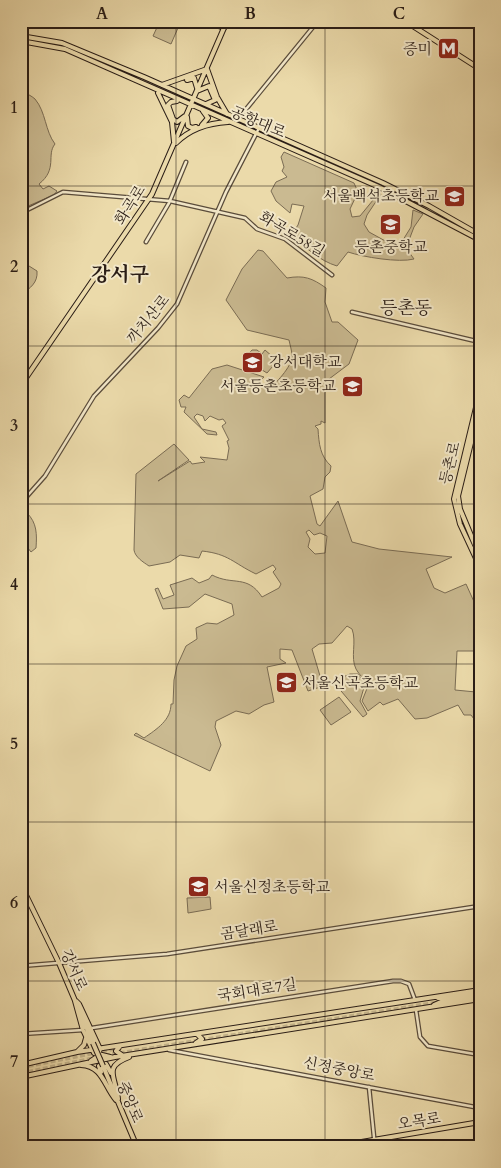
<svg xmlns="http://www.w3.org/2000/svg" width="501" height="1168" font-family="Cardo,'Noto Serif KR',serif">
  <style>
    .green { fill: #caba91; stroke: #7a6c54; fill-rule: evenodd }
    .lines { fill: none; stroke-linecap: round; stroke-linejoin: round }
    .highway-tunnel { stroke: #c4b48c; stroke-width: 5; stroke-dasharray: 5 2.5; stroke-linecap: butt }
    .minor-casing { stroke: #5a4c3b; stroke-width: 5 }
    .major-casing { stroke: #2a1d16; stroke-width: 6 }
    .minor { stroke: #f2e7c8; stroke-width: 2.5 }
    .major { stroke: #ebdaaa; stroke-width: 4 }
    .major-bridge-casing { stroke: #2a1d16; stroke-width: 6; stroke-linecap: butt }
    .major-bridge { stroke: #ebdaaa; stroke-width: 4 }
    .grid { fill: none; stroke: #2a1d16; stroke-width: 1; stroke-opacity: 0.55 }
    .labels { text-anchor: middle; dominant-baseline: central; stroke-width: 4; stroke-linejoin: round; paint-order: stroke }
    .poi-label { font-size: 15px; fill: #2a1d16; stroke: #f2e7c8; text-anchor: end }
    .street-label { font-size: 15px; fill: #2a1d16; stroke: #f2e7c8 }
    .quarter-label { font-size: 18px; fill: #2a1d16; stroke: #f2e7c8 }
    .district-label { font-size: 20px; font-weight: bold; fill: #2a1d16; stroke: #f2e7c8 }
    .neatline { fill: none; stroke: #2a1d16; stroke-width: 2 }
    .grid-label { font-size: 16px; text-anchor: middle; font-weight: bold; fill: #2a1d16 }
  </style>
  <rect width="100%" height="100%" fill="#ebdaaa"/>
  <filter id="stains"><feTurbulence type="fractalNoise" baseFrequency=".004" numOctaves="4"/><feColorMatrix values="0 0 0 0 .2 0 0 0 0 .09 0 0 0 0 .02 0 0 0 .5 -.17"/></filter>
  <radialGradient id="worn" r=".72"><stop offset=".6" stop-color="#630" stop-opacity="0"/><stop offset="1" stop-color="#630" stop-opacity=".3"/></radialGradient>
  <path class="green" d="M160,21H181L171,44L153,36Z
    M21,90C25,93 32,96 35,99C46,112 45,131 55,144C46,155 58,169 39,184L43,189L49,186L57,191L54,195L21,209Z
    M284,152L354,183L358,192L350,209L352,217L360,216L378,194H381L367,215L364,224L369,232L398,248L411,227L413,210L423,214L414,227L406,248L414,259C399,263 363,257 348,252L337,266C320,261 304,247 292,234L298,225L304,206L292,204L290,213L276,201L271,191L276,182L287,177L282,171L284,167L281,157Z
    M258,250L263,251L287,278C304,275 312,278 326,288L325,302L332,322H338L358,340L349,364L329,379L325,390V423L321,421V424L315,426L318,429C319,444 320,456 331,466L330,472L325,477L323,489L310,496L317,524L320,526L338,501L352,542L379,549L452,557L426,569L434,588L445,593L466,584L480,615L478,651H457L455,690L476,692L474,719L471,715H464L458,705L427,718L415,719L398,699L383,705L380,702L368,711L362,701L368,686C365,679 359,675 356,669C350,657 357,642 352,629L347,626L332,643L319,644L312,649L323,686L308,691L292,650L280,649V659L286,663L267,667L274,702L264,705L249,714L236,711L216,721L215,727L221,745L210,771L134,735L136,733L144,738C157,729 171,720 171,704H173L174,680L177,666L186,646L197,639L196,628L207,623L217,624L234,615L232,604L205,594L189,607L163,609L155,589L158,588L163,599L174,595L170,585L192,578L199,583L209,579L212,575C233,586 247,574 262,597L279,588L281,584L273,572L276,569L273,565L256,574C233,563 229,554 202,551L199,558L180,555L170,562L149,566C143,562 135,557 134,550L136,474L174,444L189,460L158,481L190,461L192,464L205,462L200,457L227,460L229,448L227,441L229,440L222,426L226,423L223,419L219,420L210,416L205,421L203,416L197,414L194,417L202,429L216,432L217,435L207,434L184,412L186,407H181L179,400L184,395L189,398L212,369L227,365L264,377L258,383L267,391C275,384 292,367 292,356C292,351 290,345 289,340L247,330L226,300L242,269ZM309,530L314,535L320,533L327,536L325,553L315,554L308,547L310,539L306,532Z
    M21,261L37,271C38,283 30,288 21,295Z
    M252,350H257L262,354L265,350L273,357V366L267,373L244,359Z
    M27,513C37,523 37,534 36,548L31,552L21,539V519Z
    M350,674H358L365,684L360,701L367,714L363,717L336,685L343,677Z
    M339,697L351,712L331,725L320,710Z
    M210,897L211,909L188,913L187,898Z"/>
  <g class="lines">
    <path class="highway-tunnel" d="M105,1056L437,1003
      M21,1067L121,1047
      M21,1074L97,1058"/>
    <defs>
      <path id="minor" d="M207,21L224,29
        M238,119L318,21
        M21,213L63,192L170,201L245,218L257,229L285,239L332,275
        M146,242L169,203L186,162
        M352,312L480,342
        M21,503L45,476L94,396L158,328L177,304L226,192L259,128
        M21,966L167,954L480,906
        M416,1010L420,1037L428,1046L480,1055
        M92,1028L393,981H401L409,984L415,1000
        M21,1034L83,1030
        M169,1050L480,1108
        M369,1087L375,1147"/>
      <path id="major" d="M405,21L480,69
        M21,36L62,43L144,77L383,183L429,206L480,235
        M21,41L65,49L379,187L480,240
        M207,69L217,97L227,114
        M187,80L194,78L197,88
        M162,85L207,69
        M197,91L209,86L215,100L206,104
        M158,93L172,122L174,142
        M177,101L171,102L168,105L173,119L177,122L185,116
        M187,117L188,126L192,128L196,127
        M202,125L208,118L203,111
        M176,143C190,129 209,123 228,122
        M21,385L152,194L227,21
        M480,391L454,499L460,524L480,567
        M480,406L458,496L460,509L480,557
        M21,885L59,963L93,1043
        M438,998L480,993
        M75,1001L83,1030L94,1053L110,1057
        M76,1001L79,1004L100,1049L97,1057L91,1061
        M434,1005L443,1001L480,995
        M196,1043L202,1039L197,1034
        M120,1046L116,1051L123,1056
        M77,1052L84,1045L86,1038
        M21,1065L77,1052L480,990
        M81,1065C103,1066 104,1086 116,1100
        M103,1066L137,1147
        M101,1072L99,1066L106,1064L111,1073
        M21,1077L115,1057L480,999
        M118,1099C116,1077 102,1067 129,1057
        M332,1147L480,1122"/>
    </defs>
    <use href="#minor" class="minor-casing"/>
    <use href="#major" class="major-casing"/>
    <use href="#minor" class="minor"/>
    <use href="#major" class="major"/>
    <defs>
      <path id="major-bridge" d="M93,1043L103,1066"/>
    </defs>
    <use href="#major-bridge" class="major-bridge-casing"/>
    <use href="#major-bridge" class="major-bridge"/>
  </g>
  <path class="grid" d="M176,21V1147M325,21V1147M21,186H480M21,346H480M21,504H480M21,664H480M21,822H480M21,981H480"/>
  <defs>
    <symbol id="metro-square" viewBox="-11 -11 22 22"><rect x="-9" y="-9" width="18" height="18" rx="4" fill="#8f2418" stroke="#f2e7c8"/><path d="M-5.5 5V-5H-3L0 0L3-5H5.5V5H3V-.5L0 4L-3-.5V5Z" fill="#fff"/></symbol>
    <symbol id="school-square" viewBox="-11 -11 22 22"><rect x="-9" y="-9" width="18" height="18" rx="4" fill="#8f2418" stroke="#f2e7c8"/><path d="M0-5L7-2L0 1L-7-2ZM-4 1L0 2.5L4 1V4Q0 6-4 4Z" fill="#fff"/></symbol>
    <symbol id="university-square" viewBox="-11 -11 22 22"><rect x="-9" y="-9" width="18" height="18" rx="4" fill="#8f2418" stroke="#f2e7c8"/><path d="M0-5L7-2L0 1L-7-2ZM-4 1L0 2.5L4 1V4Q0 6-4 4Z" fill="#fff"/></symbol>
  </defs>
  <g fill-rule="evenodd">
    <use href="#metro-square" x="436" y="36" width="25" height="25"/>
    <use href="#school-square" x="442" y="184" width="25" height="25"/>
    <use href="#school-square" x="378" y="212" width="25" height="25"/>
    <use href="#university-square" x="240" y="350" width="25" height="25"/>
    <use href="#school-square" x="340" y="374" width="25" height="25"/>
    <use href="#school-square" x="274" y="670" width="25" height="25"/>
    <use href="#school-square" x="186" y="874" width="25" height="25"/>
  </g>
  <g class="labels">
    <g class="poi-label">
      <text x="432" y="49">증미</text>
      <text x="439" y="196">서울백석초등학교</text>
      <text x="391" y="247" text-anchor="middle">등촌중학교</text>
      <text x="269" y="362" text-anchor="start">강서대학교</text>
      <text x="336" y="386">서울등촌초등학교</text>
      <text x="302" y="683" text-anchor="start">서울신곡초등학교</text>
      <text x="214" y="887" text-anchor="start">서울신정초등학교</text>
    </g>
    <g class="street-label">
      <text transform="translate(258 122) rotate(23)">공항대로</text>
      <text transform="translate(130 205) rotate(-58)">화곡로</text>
      <text transform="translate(292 234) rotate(31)">화곡로58길</text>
      <text transform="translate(148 319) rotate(-51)">까치산로</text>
      <text transform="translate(450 463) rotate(-76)">등촌로</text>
      <text transform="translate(249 930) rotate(-9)">곰달래로</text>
      <text transform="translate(74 970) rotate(66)">강서로</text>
      <text transform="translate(257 990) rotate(-9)">국회대로7길</text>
      <text transform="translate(339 1069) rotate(11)">신정중앙로</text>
      <text transform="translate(130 1102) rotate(67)">중앙로</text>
      <text transform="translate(419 1121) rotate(-9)">오목로</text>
    </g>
    <g class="quarter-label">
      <text x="406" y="308">등촌동</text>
    </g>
    <g class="district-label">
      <text x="120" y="274">강서구</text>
    </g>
  </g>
  <rect width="501" height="1168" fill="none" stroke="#ebdaaa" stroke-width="55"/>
  <rect x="28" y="28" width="446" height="1112" class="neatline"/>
  <g class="grid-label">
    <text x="102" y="19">A</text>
    <text x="250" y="19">B</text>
    <text x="399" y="19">C</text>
    <text x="14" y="113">1</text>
    <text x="14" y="272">2</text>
    <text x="14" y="431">3</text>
    <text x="14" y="590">4</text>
    <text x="14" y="749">5</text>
    <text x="14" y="908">6</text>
    <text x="14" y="1067">7</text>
  </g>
  <rect width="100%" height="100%" filter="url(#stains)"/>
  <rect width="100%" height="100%" fill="url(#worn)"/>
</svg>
